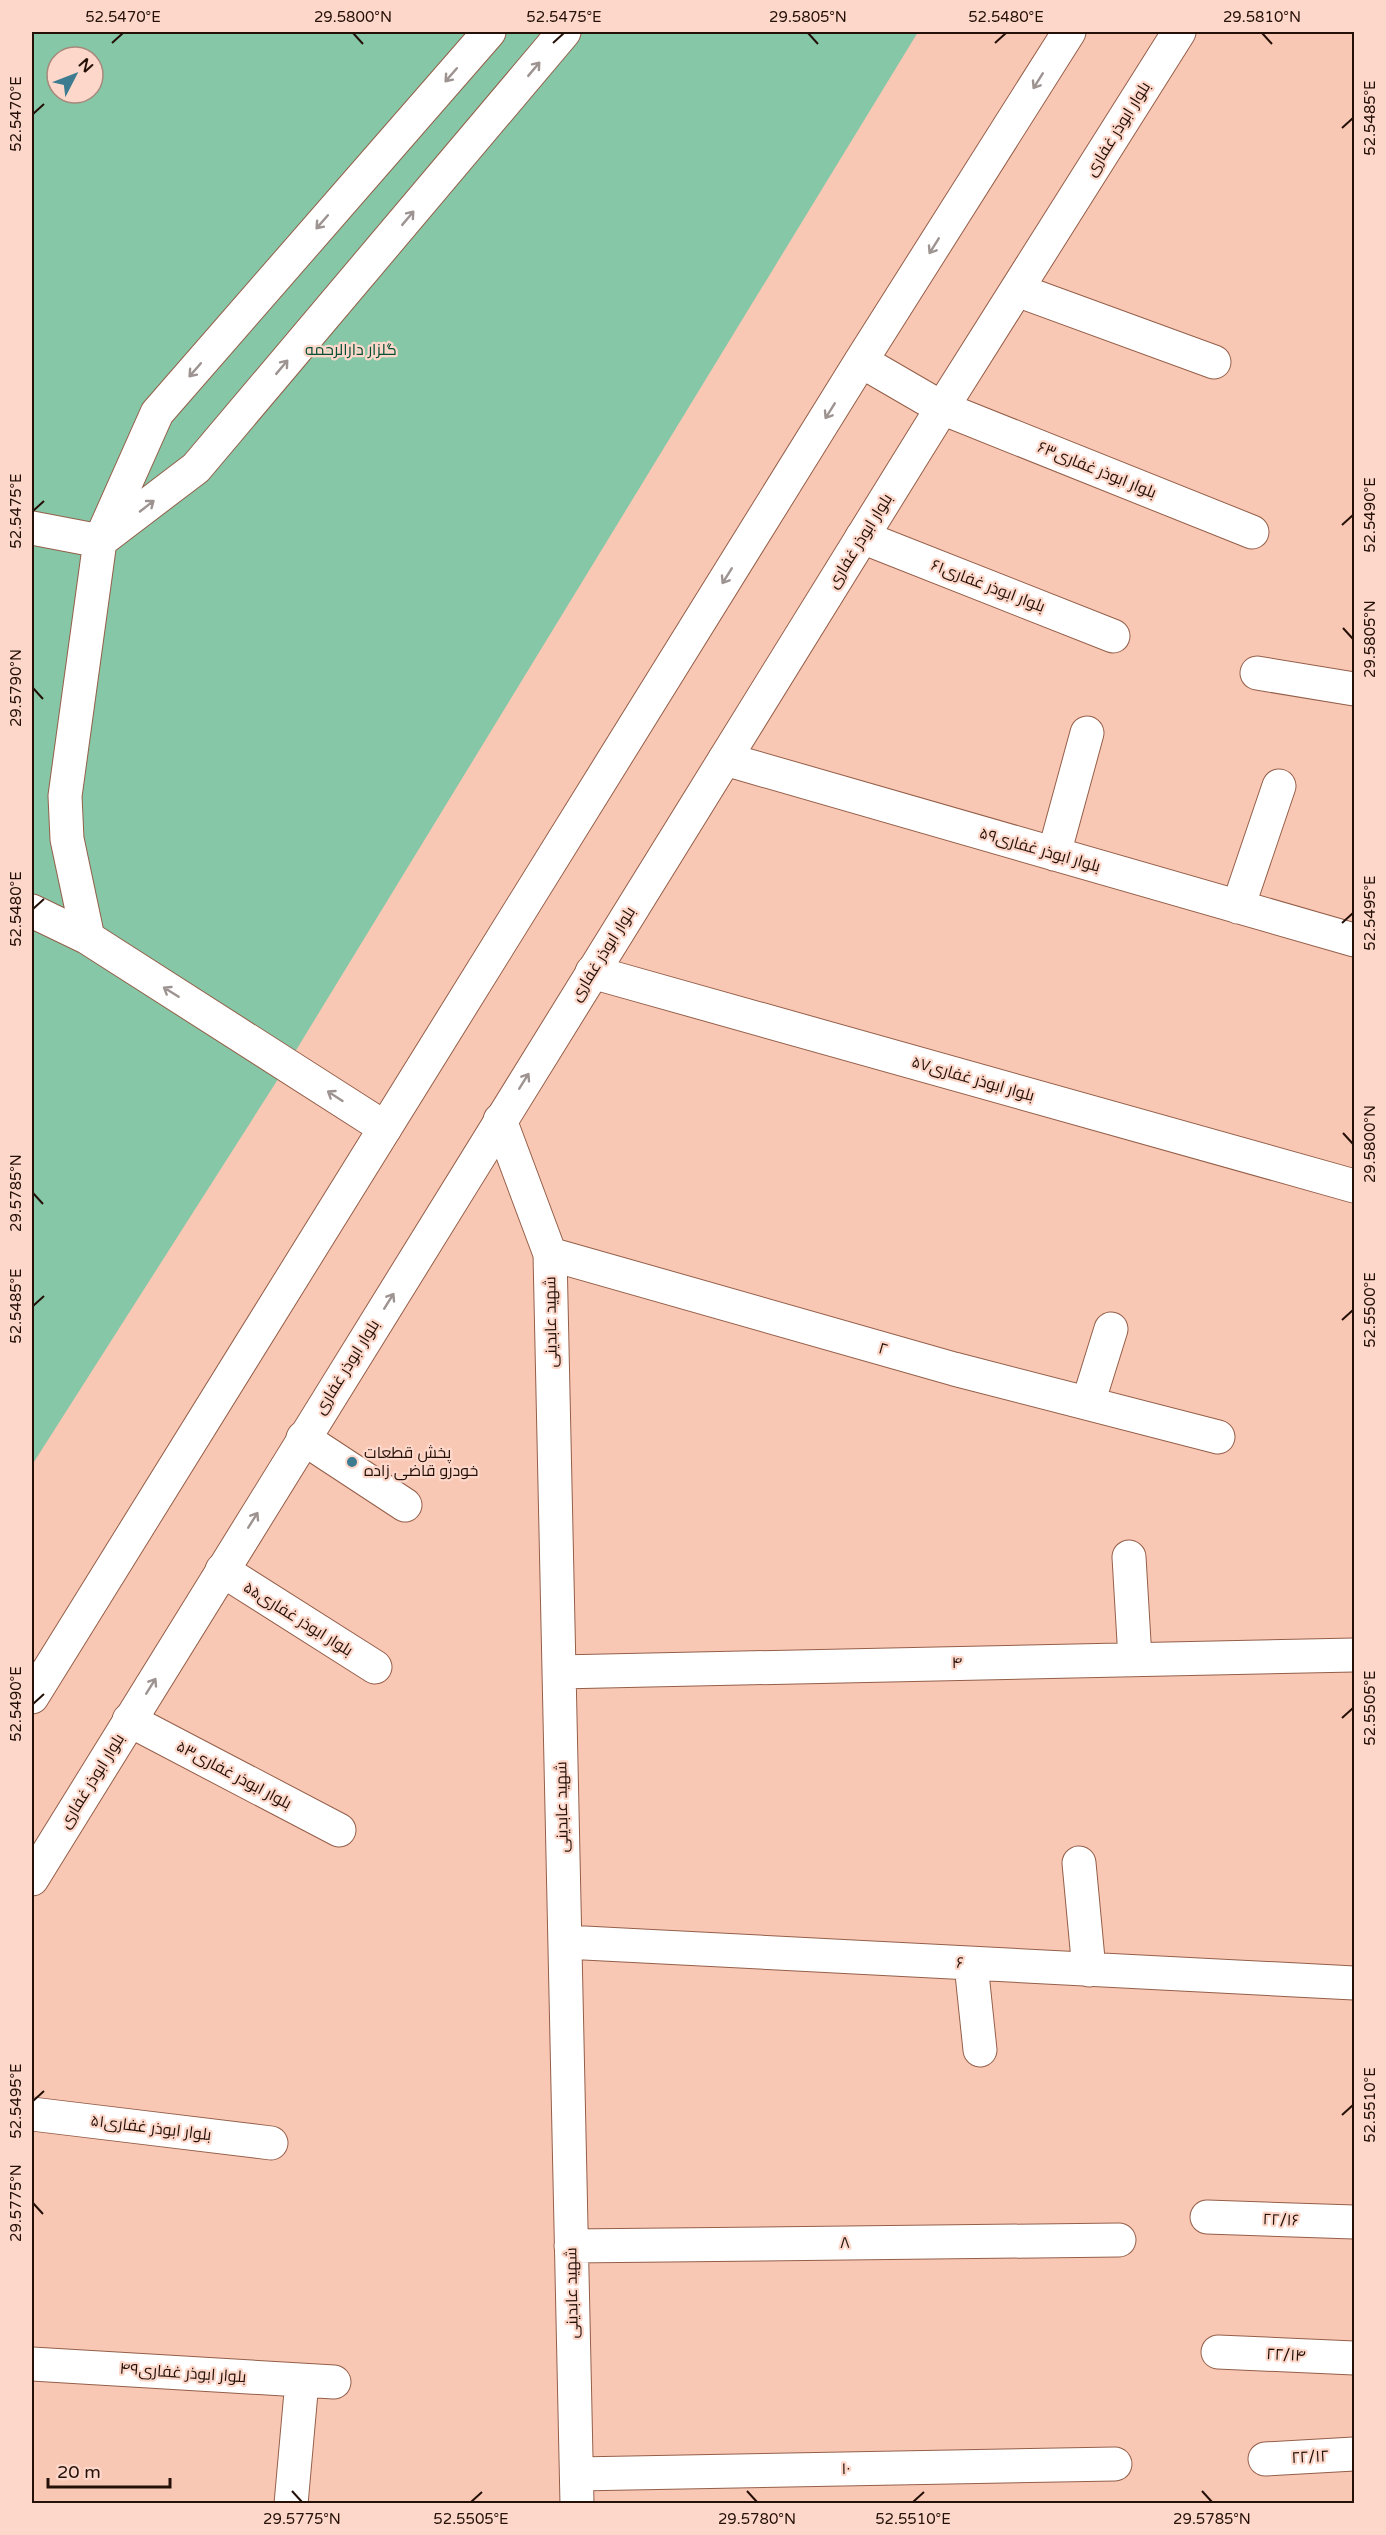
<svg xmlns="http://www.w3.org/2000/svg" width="1386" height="2535" font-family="'Varela Round',Cairo,sans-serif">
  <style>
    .green { fill: #85c7a7; fill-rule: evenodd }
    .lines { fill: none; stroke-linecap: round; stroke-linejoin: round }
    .street-casing { stroke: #945f49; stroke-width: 35 }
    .secondary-casing { stroke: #945f49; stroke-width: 35 }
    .street { stroke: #fff; stroke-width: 33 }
    .secondary { stroke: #fff; stroke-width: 33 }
    .oneway { stroke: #9d9390 }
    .ticks { fill: none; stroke: #251008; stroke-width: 2 }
    .poi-dot { fill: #3c7b90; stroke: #fdd8ca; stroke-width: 2 }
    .labels { text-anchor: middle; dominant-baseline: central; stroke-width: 4.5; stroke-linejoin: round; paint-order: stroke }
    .street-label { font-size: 16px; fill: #251008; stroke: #fdd8ca }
    .park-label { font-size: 16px; fill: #045036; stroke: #fdd8ca }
    .poi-label { font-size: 16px; fill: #251008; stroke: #fdd8ca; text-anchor: start }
    .neatline { fill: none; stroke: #251008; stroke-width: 2 }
    .ticks-label { font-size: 15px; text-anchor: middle; fill: #251008 }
  </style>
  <rect width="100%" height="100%" fill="#f9c8b5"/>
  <path class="green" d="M32,32H918L287,1065L32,1465ZM57,57H93V93H57Z"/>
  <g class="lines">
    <defs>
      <path id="street" d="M1017,290L1214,362
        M942,408L1252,532
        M32,528L100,541L196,468L564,32
        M862,537L1113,636
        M1257,673L1354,689
        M725,759L1354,940
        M1054,854L1087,733
        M1238,907L1279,786
        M32,911L88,938L385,1128
        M88,938L67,839L65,796L100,541L157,413L489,32
        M592,972L1354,1186
        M500,1120L550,1254L577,2504
        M550,1254L954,1369L1218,1437
        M1088,1403L1111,1329
        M303,1438L405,1505
        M1129,1557L1135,1659
        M222,1570L375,1667
        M559,1672L1354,1655
        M129,1720L339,1830
        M1079,1863L1089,1970
        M565,1942L1354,1983
        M971,1964L980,2050
        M32,2114L271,2143
        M1207,2217L1354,2222
        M571,2246L1119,2240
        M1218,2352L1354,2358
        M32,2364L334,2382
        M1265,2459L1354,2454
        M577,2474L1115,2464
        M291,2504L302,2381"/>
      <path id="secondary" d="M861,361L942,408
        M32,1697L861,361L1069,32
        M32,1879L942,408L1179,32"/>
    </defs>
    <use href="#street" class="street-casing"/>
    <use href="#secondary" class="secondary-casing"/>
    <use href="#street" class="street"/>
    <use href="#secondary" class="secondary"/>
  </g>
  <defs><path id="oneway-shaft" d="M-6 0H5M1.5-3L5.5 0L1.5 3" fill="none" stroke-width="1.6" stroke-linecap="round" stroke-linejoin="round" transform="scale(1.5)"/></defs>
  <g class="oneway">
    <use href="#oneway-shaft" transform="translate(534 69) rotate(-50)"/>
    <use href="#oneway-shaft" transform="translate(451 75) rotate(131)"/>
    <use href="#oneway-shaft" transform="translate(1038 81) rotate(122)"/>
    <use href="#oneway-shaft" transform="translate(408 218) rotate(-50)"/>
    <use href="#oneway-shaft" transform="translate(322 222) rotate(131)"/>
    <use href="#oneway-shaft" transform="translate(934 246) rotate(122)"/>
    <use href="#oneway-shaft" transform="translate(282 367) rotate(-50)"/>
    <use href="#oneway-shaft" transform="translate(195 370) rotate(131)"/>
    <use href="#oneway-shaft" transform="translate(830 411) rotate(122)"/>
    <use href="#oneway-shaft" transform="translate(147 506) rotate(-38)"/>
    <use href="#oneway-shaft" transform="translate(727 576) rotate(122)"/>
    <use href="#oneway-shaft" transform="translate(171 992) rotate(-148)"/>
    <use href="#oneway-shaft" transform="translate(524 1081) rotate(-58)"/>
    <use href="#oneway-shaft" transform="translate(335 1096) rotate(-147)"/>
    <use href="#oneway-shaft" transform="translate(389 1301) rotate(-58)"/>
    <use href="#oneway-shaft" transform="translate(253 1520) rotate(-58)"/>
    <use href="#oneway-shaft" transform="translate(151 1686) rotate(-58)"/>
  </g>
  <path class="ticks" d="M353,33L363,44M808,33L818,44M1262,33L1272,44M112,43L123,33M553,43L564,33M995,43L1006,33M33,114L44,104M1342,128L1353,118M33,511L44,501M1342,525L1353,515M1343,628L1353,639M33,688L43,699M33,909L44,899M1342,923L1353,913M1343,1133L1353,1144M33,1193L43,1204M33,1306L44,1296M1342,1320L1353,1310M33,1704L44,1694M1342,1718L1353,1708M33,2101L44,2091M1342,2115L1353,2105M33,2203L43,2214M292,2491L302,2502M747,2491L757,2502M1202,2491L1212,2502M471,2502L482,2492M913,2502L924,2492"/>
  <circle class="poi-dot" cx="352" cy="1462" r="6"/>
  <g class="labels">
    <g class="street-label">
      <text transform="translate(1118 129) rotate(-58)">بلوار ابوذر غفاری</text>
      <text transform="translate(1097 470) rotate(22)">بلوار ابوذر غفاری۶۳</text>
      <text transform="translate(860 541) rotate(-58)">بلوار ابوذر غفاری</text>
      <text transform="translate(988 586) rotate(21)">بلوار ابوذر غفاری۶۱</text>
      <text transform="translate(1040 850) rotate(16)">بلوار ابوذر غفاری۵۹</text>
      <text transform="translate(603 954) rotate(-58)">بلوار ابوذر غفاری</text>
      <text transform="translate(973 1079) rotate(16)">بلوار ابوذر غفاری۵۷</text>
      <text transform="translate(551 1322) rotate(-91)">شهید عابدینی</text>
      <text transform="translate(883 1349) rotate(16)">۲</text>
      <text transform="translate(347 1367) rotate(-58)">بلوار ابوذر غفاری</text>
      <text transform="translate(298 1619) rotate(32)">۵۵بلوار ابوذر غفاری</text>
      <text transform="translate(957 1663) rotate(-1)">۴</text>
      <text transform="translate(234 1775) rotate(28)">بلوار ابوذر غفاری۵۳</text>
      <text transform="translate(92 1781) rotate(-58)">بلوار ابوذر غفاری</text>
      <text transform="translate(562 1807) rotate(-91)">شهید عابدینی</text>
      <text transform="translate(960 1963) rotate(3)">۶</text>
      <text transform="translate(151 2128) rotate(7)">بلوار ابوذر غفاری۵۱</text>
      <text transform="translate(1281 2220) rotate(2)">۲۲/۱۶</text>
      <text transform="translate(845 2243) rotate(-1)">۸</text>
      <text transform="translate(572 2293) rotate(-91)">شهید عابدینی</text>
      <text transform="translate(1286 2355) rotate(3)">۲۲/۱۴</text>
      <text transform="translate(183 2373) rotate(4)">بلوار ابوذر غفاری۴۹</text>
      <text transform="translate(1310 2457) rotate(-3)">۲۲/۱۲</text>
      <text transform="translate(846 2469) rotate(-1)">۱۰</text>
    </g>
    <g class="park-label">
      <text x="351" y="350">گلزار دارالرحمه</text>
    </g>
    <g class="poi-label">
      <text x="364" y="1453">پخش قطعات<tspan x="364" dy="18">خودرو قاضی زاده</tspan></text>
    </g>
  </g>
  <rect width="1386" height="2535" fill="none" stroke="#fdd8ca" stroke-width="66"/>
  <g transform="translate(75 75) rotate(48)"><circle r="28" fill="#fdd8ca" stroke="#a7887c" stroke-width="1.5"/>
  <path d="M0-4.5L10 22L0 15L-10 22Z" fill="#3c7b90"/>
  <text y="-9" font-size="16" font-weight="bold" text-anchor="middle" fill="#251008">N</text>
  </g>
  <path d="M48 2478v9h122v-9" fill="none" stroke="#251008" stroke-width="3"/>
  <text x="57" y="2478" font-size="18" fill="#251008" stroke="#fdd8ca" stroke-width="4.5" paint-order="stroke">20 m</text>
  <rect x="33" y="33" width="1320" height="2469" class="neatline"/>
  <g class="ticks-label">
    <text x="123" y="22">52.5470°E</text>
    <text x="353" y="22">29.5800°N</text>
    <text x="564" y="22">52.5475°E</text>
    <text x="808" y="22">29.5805°N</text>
    <text x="1006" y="22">52.5480°E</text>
    <text x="1262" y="22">29.5810°N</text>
    <text transform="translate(16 114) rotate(-90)" y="5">52.5470°E</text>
    <text transform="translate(1370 118) rotate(-90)" y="5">52.5485°E</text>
    <text transform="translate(16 511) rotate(-90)" y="5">52.5475°E</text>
    <text transform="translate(1370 515) rotate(-90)" y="5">52.5490°E</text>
    <text transform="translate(1370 639) rotate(-90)" y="5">29.5805°N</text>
    <text transform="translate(16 688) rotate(-90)" y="5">29.5790°N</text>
    <text transform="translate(16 909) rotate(-90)" y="5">52.5480°E</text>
    <text transform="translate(1370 913) rotate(-90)" y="5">52.5495°E</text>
    <text transform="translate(1370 1144) rotate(-90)" y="5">29.5800°N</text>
    <text transform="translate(16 1193) rotate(-90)" y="5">29.5785°N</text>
    <text transform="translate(16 1306) rotate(-90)" y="5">52.5485°E</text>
    <text transform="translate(1370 1310) rotate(-90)" y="5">52.5500°E</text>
    <text transform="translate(16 1704) rotate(-90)" y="5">52.5490°E</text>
    <text transform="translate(1370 1708) rotate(-90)" y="5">52.5505°E</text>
    <text transform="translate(16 2101) rotate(-90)" y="5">52.5495°E</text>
    <text transform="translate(1370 2105) rotate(-90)" y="5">52.5510°E</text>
    <text transform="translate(16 2203) rotate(-90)" y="5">29.5775°N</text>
    <text x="302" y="2524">29.5775°N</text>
    <text x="471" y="2524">52.5505°E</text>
    <text x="757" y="2524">29.5780°N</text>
    <text x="913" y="2524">52.5510°E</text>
    <text x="1212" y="2524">29.5785°N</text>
  </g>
</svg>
